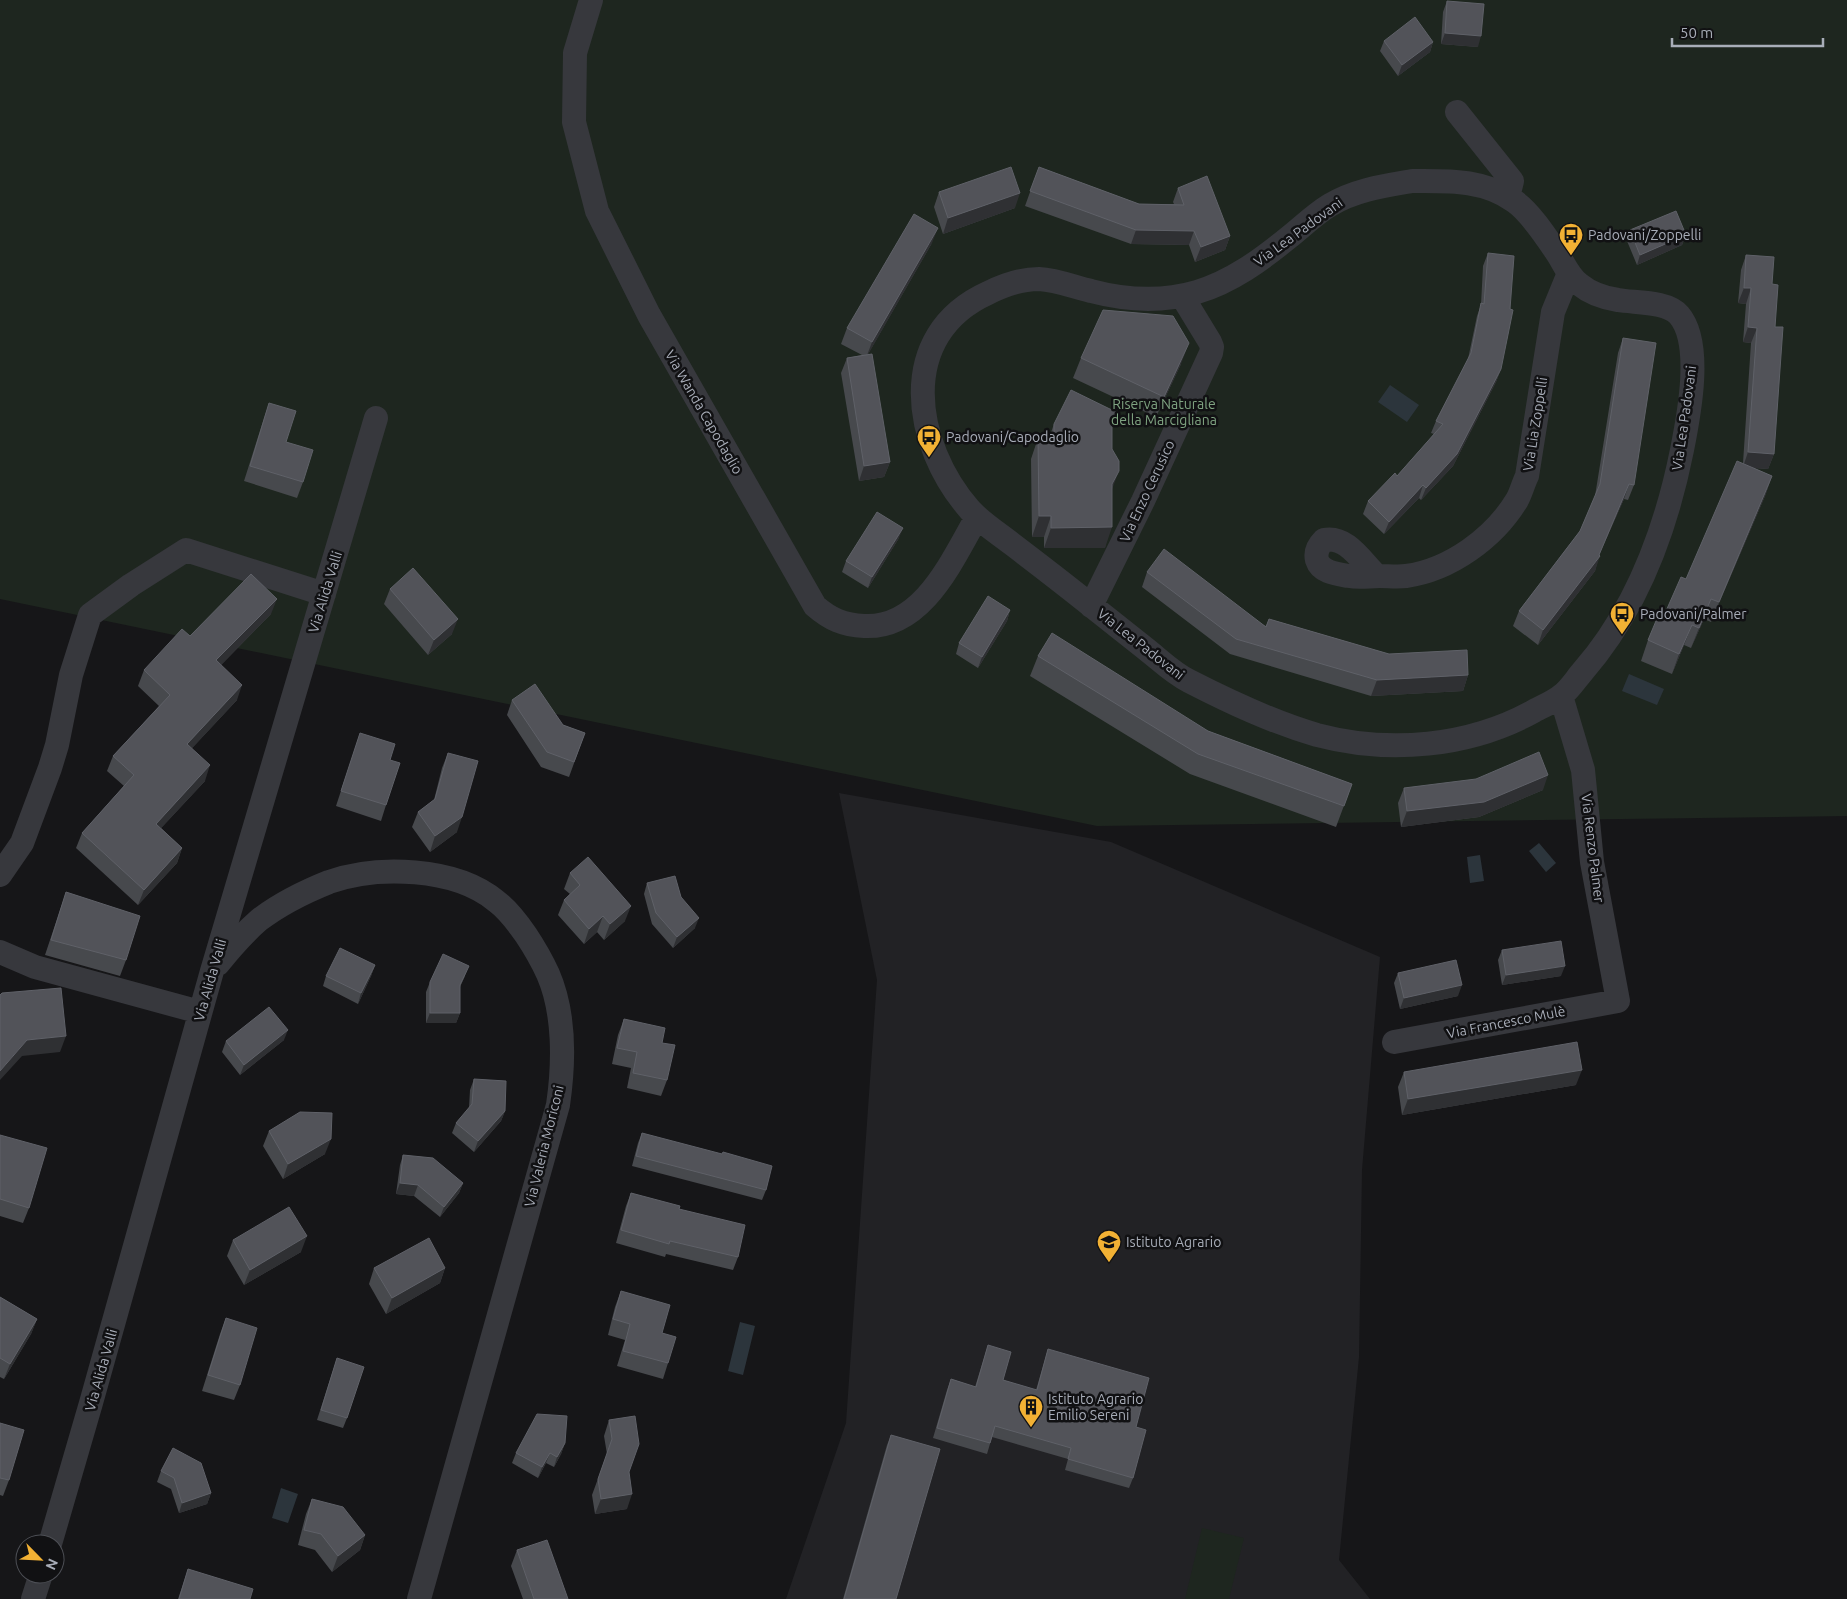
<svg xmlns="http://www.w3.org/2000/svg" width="1847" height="1599" font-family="Ubuntu,sans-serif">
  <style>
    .built { fill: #222225 }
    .green { fill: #1e261f }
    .water { fill: #2c353c }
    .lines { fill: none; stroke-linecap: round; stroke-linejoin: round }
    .street { stroke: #37383d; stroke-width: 24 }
    .wall { fill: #47494d }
    .shaded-wall { fill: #2f3033 }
    .building { fill: #525359; stroke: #5f6168 }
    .labels { text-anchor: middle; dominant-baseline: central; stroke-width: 5; stroke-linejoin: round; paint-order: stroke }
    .street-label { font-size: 14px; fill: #a8adb8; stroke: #111113 }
    .poi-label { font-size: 14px; fill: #a8adb8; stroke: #111113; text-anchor: start }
    .park-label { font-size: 14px; fill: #7fa381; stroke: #111113 }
  </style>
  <rect width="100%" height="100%" fill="#161618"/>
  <path class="built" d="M839,793L1111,842L1380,957L1362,1170L1359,1357L1339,1560L1370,1599H786L846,1423L877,980Z"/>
  <path class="green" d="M0,0H1847V816L1097,826L0,599Z
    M1202,1528L1244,1538L1229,1599H1185Z"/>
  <path class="water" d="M1390,385L1419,405L1407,422L1378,402Z
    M1629,674L1664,689L1657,705L1622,691Z
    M1539,843L1556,863L1546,872L1529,851Z
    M1480,855L1484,881L1470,883L1467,857Z
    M740,1322L755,1326L743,1375L728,1371Z
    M281,1488L298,1494L288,1523L272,1518Z"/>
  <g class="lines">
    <path class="street" d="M591,0L575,53L574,122L597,211L649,315L815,606C830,619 843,625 864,626C923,629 952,560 977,517
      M1457,112L1512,181L1508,197
      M1412,181C1447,181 1484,179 1514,201C1529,211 1545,235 1555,250C1563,261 1568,276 1579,284C1590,293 1604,298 1618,300C1636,303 1667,301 1679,315C1703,343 1689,415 1682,450C1666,530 1637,609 1583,671C1576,679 1570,689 1562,695C1554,702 1543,706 1534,711C1469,747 1389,754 1317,735C1272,722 1230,702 1189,681C1173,673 1160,660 1146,649C1127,634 1107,618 1088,603C1063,583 1037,563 1012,544C998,533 982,523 970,510C913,445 895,335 988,293C1004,285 1022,279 1039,279C1057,280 1074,287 1091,291C1125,300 1163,302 1197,292C1231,282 1261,260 1288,238C1302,227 1315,214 1330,205C1355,190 1383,186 1412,181Z
      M1377,576C1362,562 1347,535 1324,540C1319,545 1315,552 1317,560C1321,573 1338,574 1349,576C1360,578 1369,576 1380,576C1388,576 1398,577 1406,576C1450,570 1494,538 1517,500C1521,493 1523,484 1527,476L1553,312L1569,273
      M1091,606L1143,501L1211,353L1212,347L1210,342L1182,296
      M0,875L22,843L50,768L57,745L71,675L90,615L131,585L186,550L324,594
      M0,952L35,967L200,1012
      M218,964C230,949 244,933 259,920C280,904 304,892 329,882C377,865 455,867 496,901C508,910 517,922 526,935C534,947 542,961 548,974C565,1013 564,1064 558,1105L419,1599
      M1394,1042L1618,1001L1592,862L1583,770L1561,696
      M50,1544L91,1403L212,971L376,418
      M33,1599L41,1574"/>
  </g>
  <path class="wall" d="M1447,1L1478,47L1441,44L1443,12Z
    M1384,41L1433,42L1430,52L1398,76L1380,51Z
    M1039,167L1139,204H1174L1173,202L1178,188L1230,236L1225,250L1195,262L1189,245L1131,244L1025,206Z
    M939,192L1015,208L943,234L934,207Z
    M1630,230L1686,235L1682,245L1637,265L1627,241Z
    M932,243L868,354L890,462L884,477L859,481L841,373L847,358L862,355L841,344L847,328Z
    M1488,253L1501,369L1496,382L1453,466L1421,500L1419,498L1384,534L1363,514L1368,501L1397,476L1434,434L1431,433L1436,421L1468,359L1477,316L1481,305L1483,266Z
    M1746,255L1772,284L1775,327L1774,454L1768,469L1754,468L1772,476L1765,496L1711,622L1704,619L1691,648L1684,645L1672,674L1641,661L1648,640L1686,579L1743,463L1751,343L1743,342L1746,304L1738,303L1741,270Z
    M1623,338L1634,485L1628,500L1624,499L1599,555L1595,571L1538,645L1513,626L1519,611L1580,531L1595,496L1618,353Z
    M1081,358L1181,364L1156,417L1073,378Z
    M269,403L303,482L297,498L244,481L264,418Z
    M1116,412L1112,424V490L1105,548H1044V537H1032L1031,459L1038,438H1049L1054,424Z
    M899,538L868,588L842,572L846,561Z
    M1147,572L1266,626L1269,619L1389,654L1468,675L1463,691L1371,696L1230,654L1142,587Z
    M390,589L452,634L428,655L384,604Z
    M1010,610L1007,621L978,668L956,654L959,643Z
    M271,614L221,665L237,700L192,748L205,781L161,828L182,848L177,863L138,905L76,848L82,833L124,786L107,771L113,756L159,706L138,686L144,670L190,636Z
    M1038,656L1208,731L1352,784L1336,827L1190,774L1030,676Z
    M512,700L563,725L585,733L569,777L541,767L507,715Z
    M360,733L386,805L381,821L336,806Z
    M448,753L457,832L430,852L412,827L418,812L434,800L442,768Z
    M1404,788L1543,790L1479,817L1401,827L1398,803Z
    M570,873L625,921L604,940L597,932L584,944L558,915L564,900L570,894L564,889Z
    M647,883L681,897L695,928L673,948L652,924L644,894Z
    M66,892L126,960L120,976L45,955Z
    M1502,950L1561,976L1502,985L1498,960Z
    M375,965L371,976L358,1004L323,986L326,976Z
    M1398,973L1458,996L1400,1009L1394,983Z
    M465,976L460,987V1013L456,1023H426V992L430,982Z
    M624,1019L662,1043L667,1080L661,1096L627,1088L631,1068L612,1064L618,1035Z
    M284,1040L240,1075L222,1052L226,1041Z
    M1404,1072L1576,1085L1402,1115L1398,1087Z
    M474,1079L505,1111L501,1121L474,1152L452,1133L456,1123L469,1108L470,1090Z
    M269,1131L325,1154L283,1179L263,1146Z
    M642,1133L766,1190L762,1200L632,1166L638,1143Z
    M0,1135L29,1208L23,1223L0,1216Z
    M403,1155L463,1183L459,1193L440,1217L414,1196L396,1194L400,1165Z
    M631,1193L679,1209L738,1257L733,1270L666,1254L665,1257L616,1243L626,1206Z
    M233,1240L301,1252L244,1285L227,1256Z
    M374,1268H445L440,1283L386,1314L369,1284Z
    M621,1291L662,1333L668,1363L663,1379L617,1366L625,1340L608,1335L615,1307Z
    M0,1297L37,1319L31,1334L4,1379L0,1377Z
    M226,1318L240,1385L234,1400L202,1391L220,1334Z
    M988,1345L1003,1380L1036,1390L1048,1349L1136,1427L1133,1478L1129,1488L1065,1470L1068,1459L992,1437L987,1454L933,1438L947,1390L951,1379L975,1387Z
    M337,1358L347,1418L343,1428L317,1420Z
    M609,1420L629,1472L627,1509L595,1514L592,1495L607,1454L604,1436Z
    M0,1423L9,1480L3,1496L0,1495Z
    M891,1435L896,1599H843L887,1445Z
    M565,1443L561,1454L554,1467L546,1463L538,1478L512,1463L516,1453Z
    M161,1471L211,1493L207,1504L179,1513L171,1489L157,1482Z
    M312,1499L365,1535L360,1550L332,1572L315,1550L298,1545L306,1514Z
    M517,1550L568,1599H523L511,1566Z
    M188,1569L250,1599H178Z"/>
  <path class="shaded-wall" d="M1445,33L1481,36L1478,47L1441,44Z
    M1433,42L1430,52L1398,76L1402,65Z
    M1020,193L1015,208L943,234L948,218Z
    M938,228L932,243L866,358L872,342Z
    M1136,230L1194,231L1189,245L1131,244Z
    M1686,235L1682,245L1637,265L1640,255Z
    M1230,236L1225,250L1195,262L1201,247Z
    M1744,288H1751L1746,304L1738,303Z
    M1748,327L1757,328L1751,343L1743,342Z
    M1189,343L1181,364L1156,417L1164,397Z
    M1501,369L1496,382L1453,466L1421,500L1426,488Z
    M1748,452L1774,454L1768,469L1743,467Z
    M890,462L884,477L859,481L864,466Z
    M1119,471L1111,492L1112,484Z
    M1772,476L1765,496L1711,622L1719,602Z
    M1629,484L1624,499L1597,560L1600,556L1595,571L1538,645L1543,630L1599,555Z
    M1423,485L1419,498L1384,534L1389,522Z
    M1039,516H1051L1044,537H1032Z
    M1112,527L1105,548H1044L1051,528Z
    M903,528L899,538L868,588L872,577Z
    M277,599L271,614L210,676L216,660Z
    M1711,599L1704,619L1691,648L1699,628Z
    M1010,610L1007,621L978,668L982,657Z
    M458,619L452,634L428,655L434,640Z
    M1692,625L1684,645L1672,674L1679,654Z
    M1468,675L1463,691L1371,696L1377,680Z
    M242,685L237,700L182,759L187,744Z
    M210,765L205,781L151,839L156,824Z
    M1548,775L1543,790L1479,817L1401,827L1407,811Z
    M462,817L457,832L430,852L435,836Z
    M182,848L177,863L138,905L144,890Z
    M631,906L625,921L604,940L610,924Z
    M603,916L597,932L584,944L589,929Z
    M699,918L695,928L673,948L677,937Z
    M375,965L371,976L358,1004L361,993Z
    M469,966L465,976L456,995L460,985Z
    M1565,966L1561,976L1502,985L1506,975Z
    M1462,985L1458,996L1400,1009L1404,998Z
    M430,1013H460L456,1023H426Z
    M288,1030L284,1040L240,1075L244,1065Z
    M66,1036L60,1052L22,1056L0,1080V1071L27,1040Z
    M1582,1070L1576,1085L1402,1115L1408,1099Z
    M505,1111L501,1121L474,1152L478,1141Z
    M331,1139L325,1154L283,1179L288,1164Z
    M400,1183L418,1185L414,1196L396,1194Z
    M463,1183L459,1193L440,1217L444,1207Z
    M307,1236L301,1252L244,1285L250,1270Z
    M445,1268L440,1283L386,1314L392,1298Z
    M37,1319L31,1334L4,1379L10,1364Z
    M565,1443L561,1454L554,1467L557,1457Z
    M550,1453L546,1463L538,1478L542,1467Z
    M211,1493L207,1504L179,1513L182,1503Z
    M632,1494L627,1509L595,1514L601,1499Z
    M365,1535L360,1550L332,1572L338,1556Z"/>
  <path class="building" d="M1447,1L1484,4L1481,36L1445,33Z
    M1415,17L1433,42L1402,65L1384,41Z
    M1011,167L1020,193L948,218L939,192Z
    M1039,167L1139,204L1184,205L1178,188L1207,176L1230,236L1201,247L1194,231L1136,230L1030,191Z
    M1676,211L1686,235L1640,255L1630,230Z
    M914,214L938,228L872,342L847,328Z
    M1488,253L1514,256L1510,309L1513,310L1501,369L1457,454L1426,488L1423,485L1389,522L1368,501L1395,473L1397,476L1443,424L1436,421L1471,353L1481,303L1484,304Z
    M1746,255L1774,257L1772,284L1778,285L1775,327H1783L1774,454L1748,452L1757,328L1748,327L1751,288H1744Z
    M1103,310L1173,316L1189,343L1164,397L1081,358Z
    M1623,338L1656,343L1634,485L1629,484L1599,555L1600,556L1543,630L1519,611L1580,531L1600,484Z
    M872,354L890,462L864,466L847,358Z
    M1071,390L1116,412L1112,422V449L1119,461V471L1112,484V527L1051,528V516H1039L1038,438H1054V424Z
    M269,403L296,411L286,442L313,450L303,482L250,466Z
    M1737,461L1772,476L1719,602L1711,599L1699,628L1692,625L1679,654L1648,640L1661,609L1666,611L1681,577L1686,579Z
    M877,512L903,528L872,577L846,561Z
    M1164,549L1266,627L1269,619L1389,654L1467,650L1468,675L1377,680L1236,639L1147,572Z
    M413,568L458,619L434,640L390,589Z
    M251,574L277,599L216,660L242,685L187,744L210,765L156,824L182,848L144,890L82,833L134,775L113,756L170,695L144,670L182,629L190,636Z
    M988,596L1010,610L982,657L959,643Z
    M1052,633L1208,731L1352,784L1344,806L1198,754L1038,656Z
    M535,684L563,725L585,733L574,762L547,752L512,700Z
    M360,733L395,744L390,760L400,763L386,805L341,791Z
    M1539,752L1548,775L1484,802L1407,811L1404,788L1476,779Z
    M448,753L478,761L462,817L435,836L418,812L435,799Z
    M588,857L631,906L610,924L603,916L589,929L564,900L580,885L570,873Z
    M675,876L681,897L699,918L677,937L656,913L647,883Z
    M66,892L140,916L126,960L51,940Z
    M1561,941L1565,966L1506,975L1502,950Z
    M340,948L375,965L361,993L326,976Z
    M443,954L469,966L460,985V1013H430V982Z
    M1456,960L1462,985L1404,998L1398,973Z
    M61,988L66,1036L27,1040L0,1071V995L2,993Z
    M269,1007L288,1030L244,1065L226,1041Z
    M624,1019L665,1028L662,1043L675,1045L667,1080L633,1073L637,1052L617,1048Z
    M1577,1042L1582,1070L1408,1099L1404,1072Z
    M474,1079L506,1081L505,1111L478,1141L456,1123L472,1104Z
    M300,1112L332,1113L331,1139L288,1164L269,1131Z
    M642,1133L722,1154L723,1152L772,1166L766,1190L636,1156Z
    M0,1135L47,1148L29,1208L0,1199Z
    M403,1155L433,1158L463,1183L444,1207L418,1185L400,1183Z
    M631,1193L680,1206L679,1209L745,1225L738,1257L670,1241L669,1244L621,1230Z
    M289,1207L307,1236L250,1270L233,1240Z
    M429,1238L445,1268L392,1298L374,1268Z
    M621,1291L670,1305L662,1333L676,1337L668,1363L623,1351L630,1324L613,1319Z
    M0,1297L37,1319L10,1364L0,1358Z
    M226,1318L257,1328L240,1385L208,1375Z
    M988,1345L1011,1352L1003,1380L1037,1390L1048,1349L1149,1378L1136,1427L1146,1430L1133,1478L1068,1459L1071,1448L995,1426L990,1443L937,1428L951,1379L976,1387Z
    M337,1358L364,1367L347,1418L321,1410Z
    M537,1414L567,1416L565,1443L557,1457L550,1453L542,1467L516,1453Z
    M635,1416L639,1444L629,1472L632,1494L601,1499L598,1479L612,1439L609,1420Z
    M0,1423L24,1430L9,1480L0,1478Z
    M891,1435L940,1449L896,1599H844Z
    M173,1448L201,1463L211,1493L182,1503L174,1478L161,1471Z
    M312,1499L343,1507L365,1535L338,1556L321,1534L304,1530Z
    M547,1540L568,1599H534L517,1550Z
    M188,1569L253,1589L250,1599H179Z"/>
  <defs>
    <symbol id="bus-pin" viewBox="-11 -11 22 30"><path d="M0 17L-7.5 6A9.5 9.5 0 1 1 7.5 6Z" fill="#f2b134" stroke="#111113"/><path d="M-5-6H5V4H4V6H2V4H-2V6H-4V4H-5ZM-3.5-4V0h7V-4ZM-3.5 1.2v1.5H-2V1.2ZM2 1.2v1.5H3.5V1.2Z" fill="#111"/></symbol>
    <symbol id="school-pin" viewBox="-11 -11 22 30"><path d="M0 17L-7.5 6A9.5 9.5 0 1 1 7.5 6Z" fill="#f2b134" stroke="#111113"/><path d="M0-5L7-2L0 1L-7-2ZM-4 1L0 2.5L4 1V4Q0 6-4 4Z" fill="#111"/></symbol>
    <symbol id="building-pin" viewBox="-11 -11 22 30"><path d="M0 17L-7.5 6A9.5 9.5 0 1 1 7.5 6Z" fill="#f2b134" stroke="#111113"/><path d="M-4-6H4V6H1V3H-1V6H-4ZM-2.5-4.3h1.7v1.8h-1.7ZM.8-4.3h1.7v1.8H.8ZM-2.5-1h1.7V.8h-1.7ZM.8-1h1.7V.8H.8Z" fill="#111"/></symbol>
  </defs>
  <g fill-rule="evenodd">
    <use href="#bus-pin" x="1557" y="221" width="28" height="38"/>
    <use href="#bus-pin" x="915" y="423" width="28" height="38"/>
    <use href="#bus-pin" x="1608" y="600" width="28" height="38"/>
    <use href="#school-pin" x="1095" y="1228" width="28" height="38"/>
    <use href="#building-pin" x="1017" y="1393" width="28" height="38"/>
  </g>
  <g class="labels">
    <g class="street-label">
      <text transform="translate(1298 232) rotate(-36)">Via Lea Padovani</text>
      <text transform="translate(704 412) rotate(60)">Via Wanda Capodaglio</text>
      <text transform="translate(1684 418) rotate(-82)">Via Lea Padovani</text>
      <text transform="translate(1535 424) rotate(-81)">Via Lia Zoppelli</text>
      <text transform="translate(1147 491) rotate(-65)">Via Enzo Cerusico</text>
      <text transform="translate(325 592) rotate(-73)">Via Alida Valli</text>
      <text transform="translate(1141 644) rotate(38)">Via Lea Padovani</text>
      <text transform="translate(1593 848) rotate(83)">Via Renzo Palmer</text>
      <text transform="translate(210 980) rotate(-74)">Via Alida Valli</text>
      <text transform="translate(1506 1022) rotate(-11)">Via Francesco Mulè</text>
      <text transform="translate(544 1146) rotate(-76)">Via Valeria Moriconi</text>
      <text transform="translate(101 1370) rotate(-74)">Via Alida Valli</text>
    </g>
    <g class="poi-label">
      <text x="1588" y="235">Padovani/Zoppelli</text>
      <text x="946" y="437">Padovani/Capodaglio</text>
      <text x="1640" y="614">Padovani/Palmer</text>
      <text x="1126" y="1242">Istituto Agrario</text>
      <text x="1048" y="1399">Istituto Agrario<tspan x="1048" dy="16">Emilio Sereni</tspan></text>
    </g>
    <g class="park-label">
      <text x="1164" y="404">Riserva Naturale<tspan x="1164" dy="16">della Marcigliana</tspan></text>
    </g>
  </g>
  <g transform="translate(40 1559) rotate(114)"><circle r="24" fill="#111113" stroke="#4d4f55"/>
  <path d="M0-4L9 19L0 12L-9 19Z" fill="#f2b134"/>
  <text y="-8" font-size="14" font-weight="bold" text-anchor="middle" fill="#a8adb8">N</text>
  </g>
  <path d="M1672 38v8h151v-8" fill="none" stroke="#a8adb8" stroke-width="2.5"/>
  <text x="1680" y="38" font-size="15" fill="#a8adb8" stroke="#111113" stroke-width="4" paint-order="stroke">50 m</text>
</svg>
